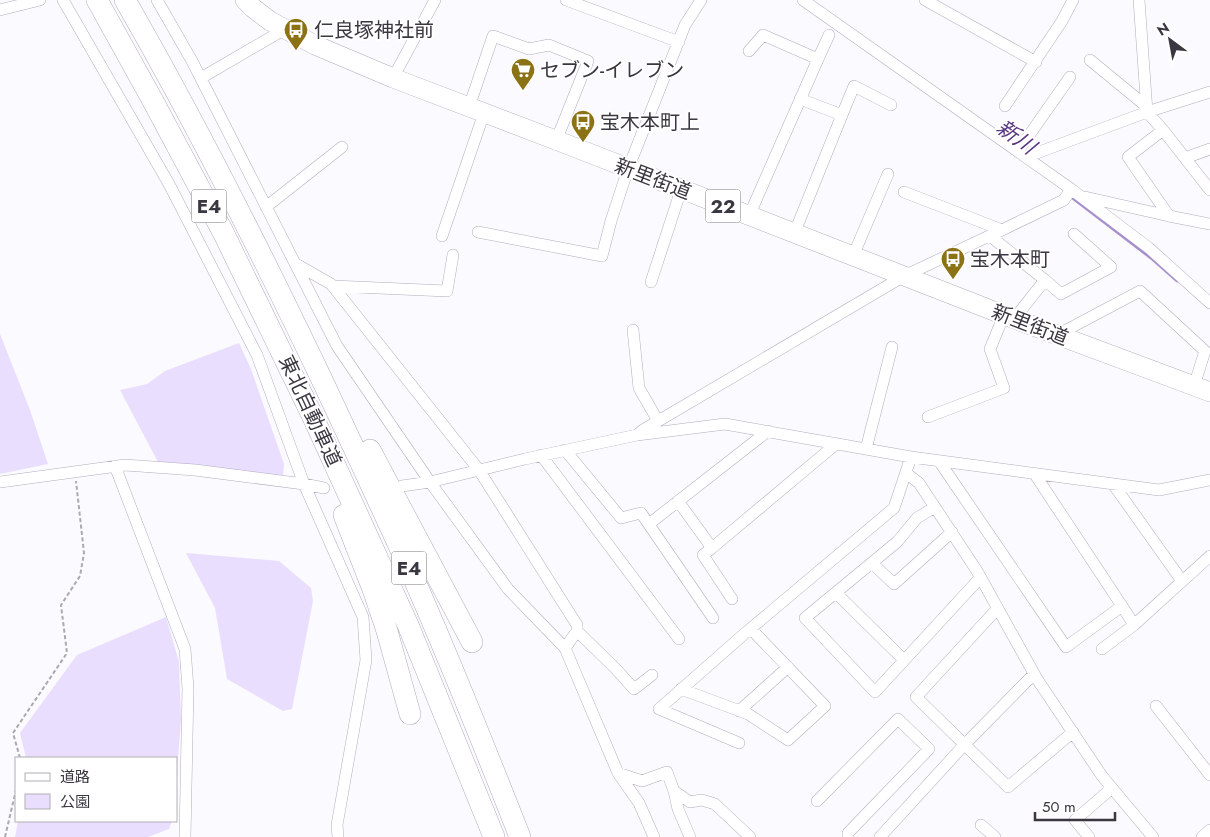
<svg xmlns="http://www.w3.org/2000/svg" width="1210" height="837" font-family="Jost,'Noto Sans JP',sans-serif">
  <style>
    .green { fill: #eadeff }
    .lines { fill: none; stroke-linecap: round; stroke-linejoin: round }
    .stream { stroke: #a78ece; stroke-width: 3 }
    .street-casing { stroke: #b3acc0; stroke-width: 12 }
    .primary-casing { stroke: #b3acc0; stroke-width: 20 }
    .highway-casing { stroke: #b3acc0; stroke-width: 22 }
    .path { stroke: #aba9af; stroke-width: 2; stroke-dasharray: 4 2.5; stroke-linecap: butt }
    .street { stroke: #fff; stroke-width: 11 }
    .primary { stroke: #fff; stroke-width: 19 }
    .highway { stroke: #fff; stroke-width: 21 }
    .labels { text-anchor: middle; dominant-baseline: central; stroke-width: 4; stroke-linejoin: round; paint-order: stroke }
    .shield { fill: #fff; stroke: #757379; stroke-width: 1 }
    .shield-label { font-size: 19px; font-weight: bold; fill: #3a3740 }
    .poi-label { font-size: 20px; fill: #3a3740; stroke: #fff; text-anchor: start }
    .street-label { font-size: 20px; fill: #3a3740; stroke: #fff }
    .water-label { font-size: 21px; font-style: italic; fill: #583582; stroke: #fff }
  </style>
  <rect width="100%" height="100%" fill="#fbfafe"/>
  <path class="green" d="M0,334L30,410L48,464L0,474Z
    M239,343L251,369L284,464L283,476L158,462L120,390L147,384L165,371Z
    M186,553L279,561L311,588L313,601L292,709L283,711L227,679L215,608Z
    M166,617L179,662L181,721L176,784V758H26L20,733L77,655Z
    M18,821H172L169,829L148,837H15Z"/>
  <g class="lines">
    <path class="stream" d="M1070,196L1151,258L1177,281"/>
    <defs>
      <path id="street" d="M63,0L169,184L257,355L304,484L363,617L366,660L337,825L338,837
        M157,0L192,61L337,346L430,482L508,589L565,648L618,773L639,803L654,837
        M566,0L679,42
        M803,0L1071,189L1149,248L1210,303
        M925,0L1036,62
        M1139,0L1147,112L1163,130L1210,190
        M0,10L40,0
        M818,59L829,35
        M1090,60L1146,106
        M201,78L285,29
        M393,78L435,0
        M1005,106L1062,21L1073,0
        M469,107L493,36L529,49L549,45L588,61L556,141
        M842,115L854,86L891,105
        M1163,130L1128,157L1169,216L1210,224
        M1018,151L1070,77
        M1026,157L1147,112L1210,92
        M1185,158L1210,149
        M904,192L1002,230
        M1085,197L1169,216
        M266,207L342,147
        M749,216L818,59L763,35L749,51
        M478,232L602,256L611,221L628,169L685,25L701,0
        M794,234L842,115L800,99
        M442,236L484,113
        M990,236L1045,280L1014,319
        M853,256L888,174
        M296,264L331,284L479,470L577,625V631L565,648
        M1045,280L1061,294L1111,267L1074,234
        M651,282L681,190
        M333,286L447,291L453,255
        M633,330L639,388L658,421
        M1057,335L1140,291L1205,351L1194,386
        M928,417L1004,388L990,349L1004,315
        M638,434L643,430L904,276L1002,230L1064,200L1071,189
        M866,449L892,347
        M565,450L621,518L641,513L713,618
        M541,455L679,639
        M939,461L1066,647L1122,606L1134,625
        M115,466L185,649L188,688L185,837
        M906,473L919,483L977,571L1037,679L1102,776L1153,837
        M1034,473L1122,606
        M0,482L125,465L195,470L304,484L324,488
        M1113,484L1182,581
        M402,486L430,482L525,459L637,435L725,424L911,457L1159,490L1210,480
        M678,501L712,548L836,444
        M935,507L917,518L897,542L805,618L875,692L980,578
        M649,524L768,431
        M712,548L703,555L732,599
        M872,563L894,584L952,532
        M836,593L904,660
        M997,609L916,697L1008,787L1073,732
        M577,631L615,668L634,689L652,675
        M1102,649L1134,625L1210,556
        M681,689L748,714L788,740L825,706L751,629
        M1156,706L1210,775
        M739,711L788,667
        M739,743L659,709L743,635L894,508L911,457
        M618,773L642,781L667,772L674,791L678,809L690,837
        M674,791L690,802L702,800L715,804L750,837
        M817,801L898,719L929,749L848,833V837
        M981,825L995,837
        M880,837L965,744L1034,674
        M1089,837L1075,820L1112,788
        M1202,837L1210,830"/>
      <path id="primary" d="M245,0L253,8L270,21L315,45L393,78L566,144L1004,315L1210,392"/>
      <path id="highway" d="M97,0L153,101L223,232L313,417L408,625L494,837
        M125,0C197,125 262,254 324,384C353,446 382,508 410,570C449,658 485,748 520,837
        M370,450L472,642
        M344,515L374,592L387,631L410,714"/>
    </defs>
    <use href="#street" class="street-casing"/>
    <use href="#primary" class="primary-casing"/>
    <use href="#highway" class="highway-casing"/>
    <path class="path" d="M20,758L13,733L67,653L61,605L80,576L84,553L76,481
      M5,837L16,790"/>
    <use href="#street" class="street"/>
    <use href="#primary" class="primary"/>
    <use href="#highway" class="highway"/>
  </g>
  <defs>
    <symbol id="bus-pin" viewBox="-11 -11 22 30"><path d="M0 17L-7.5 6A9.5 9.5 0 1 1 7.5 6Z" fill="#8b7215" stroke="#fff"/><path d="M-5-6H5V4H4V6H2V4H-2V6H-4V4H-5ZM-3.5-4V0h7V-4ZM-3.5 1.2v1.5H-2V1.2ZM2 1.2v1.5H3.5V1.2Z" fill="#fff"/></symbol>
    <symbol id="supermarket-pin" viewBox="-11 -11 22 30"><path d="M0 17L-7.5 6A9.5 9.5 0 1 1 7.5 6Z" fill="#8b7215" stroke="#fff"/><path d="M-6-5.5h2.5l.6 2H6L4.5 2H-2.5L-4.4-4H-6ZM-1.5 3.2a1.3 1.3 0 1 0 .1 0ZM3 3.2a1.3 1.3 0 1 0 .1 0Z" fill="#fff"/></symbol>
  </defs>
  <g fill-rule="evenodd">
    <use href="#bus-pin" x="282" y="16" width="28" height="38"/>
    <use href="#supermarket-pin" x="509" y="56" width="28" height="38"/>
    <use href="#bus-pin" x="569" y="108" width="28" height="38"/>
    <use href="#bus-pin" x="939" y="245" width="28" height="38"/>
  </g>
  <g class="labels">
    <g class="shield">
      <rect x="191.5" y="189.5" width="35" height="33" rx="4"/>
      <rect x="705.5" y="189.5" width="35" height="33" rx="4"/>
      <rect x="391.5" y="551.5" width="35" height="33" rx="4"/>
    </g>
    <g class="shield-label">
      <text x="209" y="206">E4</text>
      <text x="723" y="206">22</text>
      <text x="409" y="568">E4</text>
    </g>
    <g class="poi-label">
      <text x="314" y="30">仁良塚神社前</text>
      <text x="540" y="70">セブン-イレブン</text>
      <text x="600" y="122">宝木本町上</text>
      <text x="970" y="259">宝木本町</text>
    </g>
    <g class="street-label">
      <text transform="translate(653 179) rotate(21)">新里街道</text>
      <text transform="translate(1030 325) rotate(21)">新里街道</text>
      <text transform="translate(310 411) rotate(65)">東北自動車道</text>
    </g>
    <g class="water-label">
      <text transform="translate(1016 137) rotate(36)">新川</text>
    </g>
  </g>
  <rect x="15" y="757" width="162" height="65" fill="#ffffff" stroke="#b0afb3"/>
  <rect x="25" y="773" width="25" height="8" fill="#ffffff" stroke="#b0afb3"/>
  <text x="60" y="782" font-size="15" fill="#3a3740">道路</text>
  <rect x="25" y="794" width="25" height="15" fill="#eadeff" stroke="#b0afb3"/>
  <text x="60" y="807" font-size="15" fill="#3a3740">公園</text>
  <g transform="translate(1170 40) rotate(328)" stroke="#ffffff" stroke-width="4" paint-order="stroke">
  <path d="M0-4L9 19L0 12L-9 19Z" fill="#3a3740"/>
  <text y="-8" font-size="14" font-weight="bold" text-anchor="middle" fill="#3a3740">N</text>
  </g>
  <path d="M1035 812v8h80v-8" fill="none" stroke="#3a3740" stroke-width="2.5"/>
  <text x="1042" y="812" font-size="15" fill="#3a3740" stroke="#ffffff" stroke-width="4" paint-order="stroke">50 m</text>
</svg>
